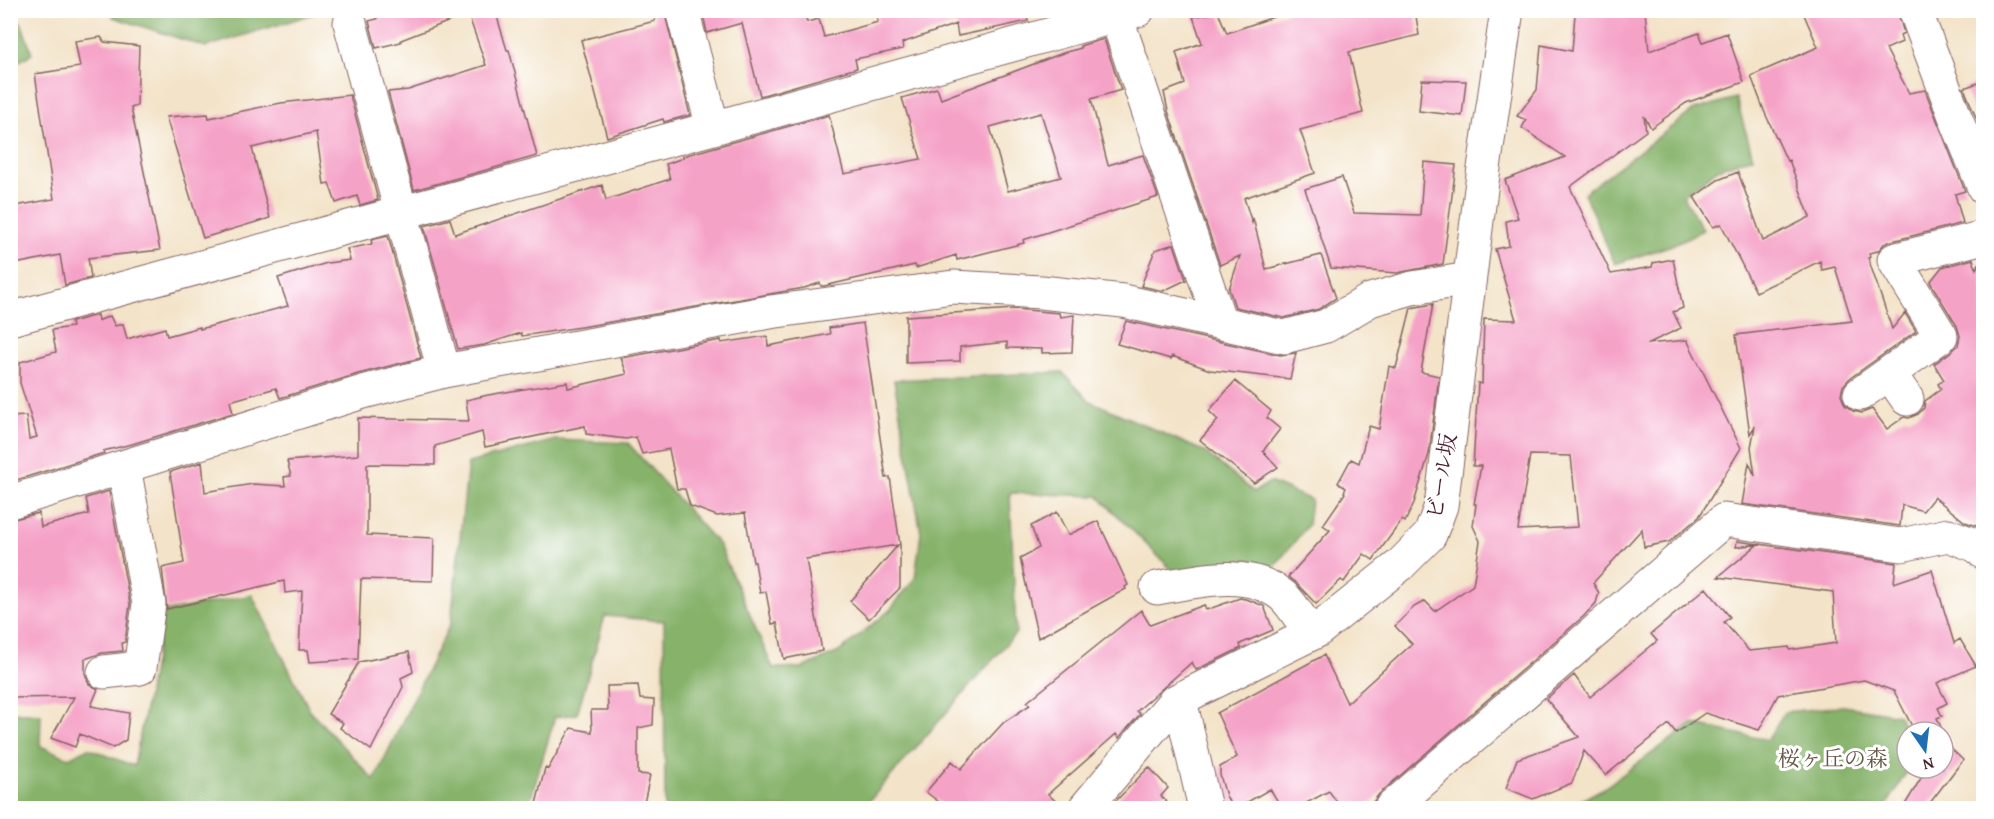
<svg xmlns="http://www.w3.org/2000/svg" width="1994" height="819" font-family="'Gentium Book Plus','Noto Serif JP',serif">
  <style>
    .forest { fill: #86b26a; stroke: #68684a; stroke-width: 1.5 }
    .building { fill: #f5a2c7; fill-rule: evenodd }
    .lines { fill: none; stroke-linecap: round; stroke-linejoin: round }
    .street-casing { stroke: #856462; stroke-width: 35 }
    .street { stroke: #fff; stroke-width: 33 }
    .labels { text-anchor: middle; dominant-baseline: central; stroke-width: 6; stroke-linejoin: round; paint-order: stroke }
    .street-label { font-size: 22px; fill: #4a1f2b; stroke: #fff }
    .park-label { font-size: 22px; fill: #665443; stroke: #fff }
  </style>
  <rect width="100%" height="100%" fill="#fff"/>
  <filter id="ink" filterUnits="userSpaceOnUse"><feTurbulence type="fractalNoise" baseFrequency=".0167" numOctaves="2"/><feDisplacementMap in="SourceGraphic" scale="12" xChannelSelector="R" yChannelSelector="G"/><feConvolveMatrix kernelMatrix="1 2 1 2 8 2 1 2 1" color-interpolation-filters="sRGB"/></filter>
  <filter id="wash" filterUnits="userSpaceOnUse"><feTurbulence type="fractalNoise" baseFrequency=".008" numOctaves="4" result="noise"/><feDisplacementMap in="SourceGraphic" scale="24" xChannelSelector="R" yChannelSelector="G"/><feGaussianBlur stdDeviation="1.35" result="paint"/><feColorMatrix in="noise" values="0 0 0 0 0 0 0 0 0 0 0 0 0 0 0 0 0 1.4 0 .05"/><feComposite in="paint" operator="in"/></filter>
  <g filter="url(#wash)">
    <rect width="100%" height="100%" fill="#f3e3c8"/>
    <path class="forest" d="M114,10H323V11L206,47L113,17Z
      M11,22H21L32,54L11,66Z
      M1736,98L1753,157L1718,169L1683,195L1703,230L1672,245L1615,264L1584,193L1694,110Z
      M1062,372L1090,401L1205,452L1254,492L1270,482L1311,500L1308,525L1270,572L1175,573L1098,496L1010,493L1016,633L863,808H665L664,621L605,616L577,714L555,717L528,808H11L10,712L41,714L40,746L69,758L88,748L134,766L164,612L252,595L310,711L374,780L451,622L468,463L556,440L628,443L719,545L773,668H802L839,652L890,610L915,578L921,533L894,380Z
      M1843,706L1899,715L1907,736V768H1909L1885,808H1567L1604,788L1692,724L1767,740L1785,712Z"/>
    <g id="blocks">
      <path class="building" d="M376,10H495L507,50H509L537,156L414,190L388,92L408,90L486,65L468,14L401,40V42L376,48L369,21L377,19Z
        M653,10H664L690,115L664,122L663,119L607,137L581,40L655,21Z
        M702,10H804L807,22L819,19L824,37L878,22L875,10H1027L1028,21L958,36L956,24L902,43L903,49L855,59L857,68L760,96L742,23L707,33Z
        M1294,10H1415L1419,35L1349,52L1363,113L1300,130L1315,173L1244,198L1252,223L1253,218L1266,269L1321,255L1336,298L1319,309L1284,318L1235,307L1229,289L1240,256L1220,265L1168,111L1164,92L1185,84L1176,52L1202,43L1193,17L1218,12L1227,33Z
        M1802,10H1897L1904,33L1900,35L1902,42L1886,49L1909,93L1925,90L1965,191L1955,194L1963,223L1892,241L1884,244L1878,251L1869,253L1870,257L1868,258L1892,329L1905,313L1916,331L1849,379L1843,386L1841,395L1845,405L1853,411L1862,413L1872,409L1887,429L1904,417L1909,418L1918,414L1924,408L1925,401L1941,389L1938,384L1944,380L1934,364L1952,351L1958,345L1960,336L1957,326L1930,282L1942,267L1973,259L1976,269L1983,258V528L1965,522L1934,497L1923,511L1902,505L1900,526L1742,504L1749,463L1755,476L1751,447L1755,426L1750,434L1736,335L1852,321L1835,267L1822,270L1820,261L1756,292L1721,224L1713,227L1694,197L1718,180L1738,172L1763,241L1810,217L1789,160L1787,161L1765,113L1751,76L1818,47Z
        M1935,10H1957V11L1938,19Z
        M1645,11L1649,51L1699,33L1703,42L1727,33L1744,82L1686,103L1651,128L1644,116L1646,131L1570,187L1611,274L1652,267L1653,263L1673,259L1683,308L1673,312L1681,328L1647,344L1687,340L1741,448L1699,517L1669,542L1644,547L1642,529L1593,583L1599,593L1596,603L1584,616L1379,794L1373,802L1364,808H1341L1329,791L1297,808H1282L1270,789L1237,808H1233L1226,796L1220,775V767L1237,757L1217,713L1324,655L1347,703L1412,644L1395,626L1414,607L1425,601L1435,611L1473,585L1480,541L1473,526L1476,504H1474L1481,466H1473L1478,383L1482,384L1484,319L1516,320L1495,249L1509,246L1506,221L1518,218L1505,180L1565,157L1522,128L1526,120L1517,116L1537,90L1541,45L1572,51L1575,14ZM1530,455L1571,456L1578,527L1518,530Z
        M101,37L104,42L139,46L137,106L131,108L160,250L88,258L91,278L65,285L60,255L10,265V207L54,199L35,74L80,67L75,41Z
        M1104,39L1121,90L1091,99L1108,165L1143,155L1158,197L1023,240L1024,243L957,260L956,255L916,268L915,265L824,286H821L820,283L804,288L587,326L522,336L521,333L484,345L458,349L424,226L450,219L455,234L602,185L606,200L670,179L666,164L683,158V156L829,115L844,174L921,159L902,98L937,88L941,99L1063,53L1081,48L1080,46L1086,44ZM1041,113L1061,177L1008,191L990,127Z
        M1422,80L1466,81L1462,116L1419,111Z
        M1983,81V118L1977,120L1964,88Z
        M350,95L378,200L360,205L357,196L336,203L329,183L324,184L316,132L252,148L270,218L203,238L166,117L208,114L209,118L281,103Z
        M1424,162L1456,165L1443,264L1397,273L1331,268L1305,189L1342,177L1354,213L1420,215Z
        M388,236L421,358L358,374L280,398L276,388L230,401L233,413L132,444L103,451L104,453L10,482V417L26,416L29,439L37,437L20,383V362L56,352L52,330L72,327L71,322L97,315L98,321L110,316L115,326L123,324L127,339L165,328L167,336L200,327V329L288,306L278,278L327,263L350,260L347,249L372,244L371,240Z
        M1174,244L1186,280L1163,291L1141,286L1155,250Z
        M1433,304L1421,372L1439,376L1429,454L1414,503L1405,522L1402,520L1373,560L1364,554L1344,582L1341,580L1316,604L1296,583L1288,577L1330,530L1323,525L1345,493L1344,492L1346,488L1338,483L1351,459L1359,463L1369,426L1379,429L1389,366L1396,368L1411,308Z
        M1015,309L1059,313L1060,317L1074,315L1072,352L1042,353V349L1007,348V342L960,347V361L906,363V316Z
        M1126,321L1280,355L1296,353L1290,379L1210,370L1172,356L1171,359L1117,344Z
        M863,323L886,478L890,477L900,545V588L869,619L850,601L898,545L806,559L822,651L784,659L777,623L772,624L766,592L760,593L755,562H753L745,513L717,516L690,506L685,489H677L669,449L642,454L636,437L626,439L586,434L585,426L485,447L482,432L435,446V465L367,464V535L434,538L433,581L361,579L358,659L310,662L308,650H299L302,591L285,593L284,581L167,609L162,568L184,563L170,472L202,462L205,492L253,484L285,486L284,477L291,476L287,461L358,455V418L469,421L466,400L488,395L567,382L568,388L627,374L621,358L721,340V343L767,336L768,346L830,334L829,328Z
        M1235,381L1271,411L1267,418L1280,429L1263,451L1278,467L1254,483L1200,440L1218,420L1209,411Z
        M109,491L130,604L125,642L122,643L123,651L102,653L85,659V673L89,684L98,689L91,706L129,713L126,740L113,748L80,734L75,747L51,738L74,697L10,698V520L39,513L41,527L89,514L86,498Z
        M1057,512L1068,535L1098,521L1128,585L1125,587L1126,589L1038,638L1020,558L1039,548L1031,526Z
        M1737,541L1896,563L1894,583L1932,570L1954,643L1960,639L1976,666L1937,683L1947,703L1938,708L1942,716L1937,718L1943,732H1915L1894,691L1864,680L1778,695L1759,730L1705,713L1676,733L1669,724L1606,775L1584,751L1572,783L1533,799L1506,788L1517,759L1579,737L1546,699L1574,675L1590,697L1657,641L1651,634L1706,588L1730,617L1724,622L1749,651L1789,647L1790,650L1836,643L1833,592L1718,577L1758,544L1736,547Z
        M1240,598L1249,600L1264,606L1273,630L1240,644L1241,648L1196,670L1192,662L1137,711L1140,714L1119,738L1116,734L1048,794L1063,808H947L926,792L952,761L961,769L1004,722L1030,705L1027,702L1141,610L1150,625L1204,605L1206,610Z
        M409,652L413,672L401,678L403,687L371,750L340,728L343,723L328,714L359,662Z
        M638,685L640,699L654,700L653,725L638,728V774L650,775L643,808H535L545,768L548,769L571,728L592,732L591,710H608L607,686Z
        M1943,741L1963,760L1926,808H1903L1927,768H1943Z
        M1149,767L1168,788L1161,796L1172,808H1109Z"/>
    </g>
  </g>
  <g filter="url(#ink)">
    <use href="#blocks" fill-opacity="0" stroke="#856462" stroke-width="1.5"/>
    <g class="lines">
      <defs>
        <path id="street" d="M682,10L713,128
          M1114,10L1220,322
          M1915,10L1956,119L1984,188
          M350,23L444,371
          M1897,259L1984,237
          M10,319L713,128L1138,10
          M1889,373L1907,399
          M1860,394L1941,336L1894,260
          M10,502L363,392L444,371L770,312L953,287L1041,292L1123,301L1284,337L1326,326L1370,300L1412,288L1469,279
          M1157,588C1197,581 1248,567 1283,596C1294,606 1302,622 1311,634
          M104,672L140,668L149,604L124,467
          M1180,700L1205,808
          M1085,808L1174,702L1317,631L1400,565L1430,535L1441,506L1481,189L1507,10
          M1391,808L1724,520L1901,545L1948,535L1977,546L1984,553"/>
      </defs>
      <use href="#street" class="street-casing"/>
      <use href="#street" class="street"/>
    </g>
  </g>
  <g class="labels">
    <g class="street-label">
      <text transform="translate(1441 476) rotate(-80)">ビール坂</text>
    </g>
    <g class="park-label">
      <text x="1833" y="758">桜ヶ丘の森</text>
    </g>
  </g>
  <rect width="1994" height="819" fill="none" stroke="#fff" stroke-width="36"/>
  <g transform="translate(1925 750) rotate(166)"><circle r="28" fill="#ffffff" stroke="#b7a5aa" stroke-width="1.5"/>
  <path d="M0-4.5L10 22L0 15L-10 22Z" fill="#1f6fb2"/>
  <text y="-9" font-size="16" font-weight="bold" text-anchor="middle" fill="#4a1f2b">N</text>
  </g>
</svg>
